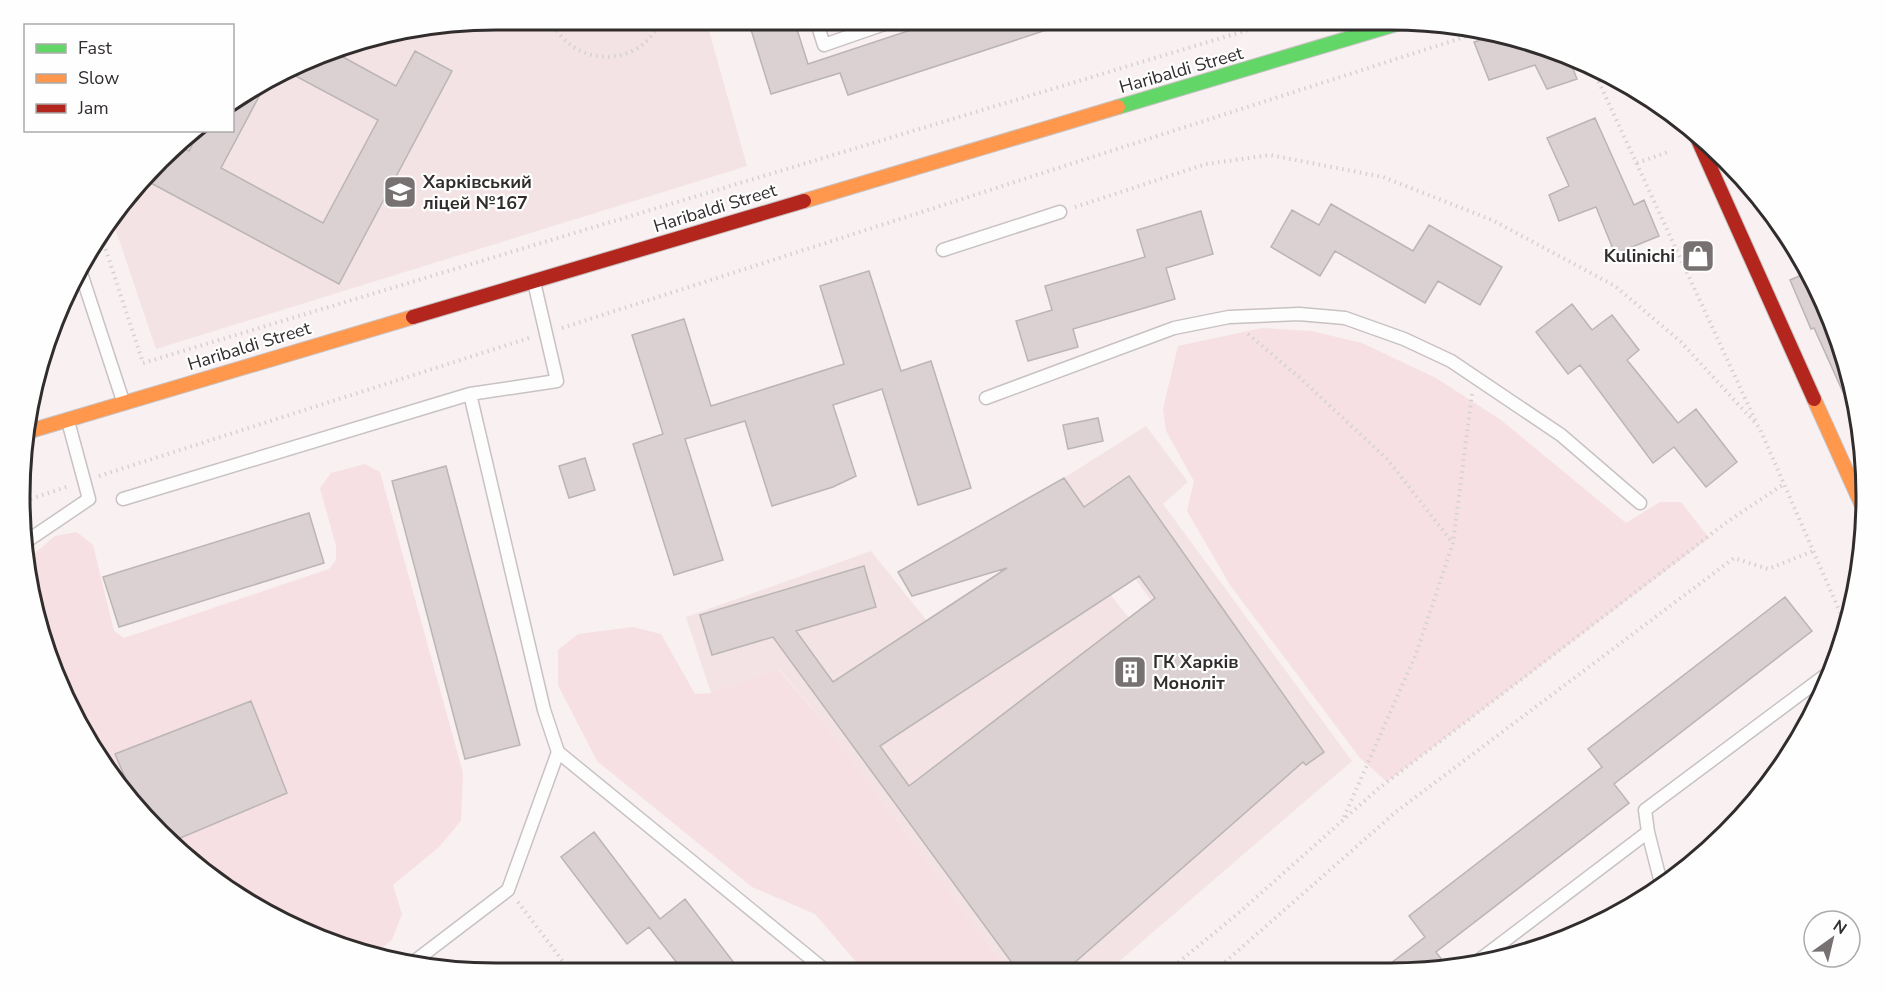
<svg xmlns="http://www.w3.org/2000/svg" width="1886" height="993" font-family="'Nunito Sans',sans-serif">
  <style>
    .built { fill: #f4e3e5 }
    .green { fill: #f6e0e3 }
    .building { fill: #dbd0d2; stroke: #bbb5b6; stroke-width: 1.5; fill-rule: evenodd }
    .lines { fill: none; stroke-linecap: round; stroke-linejoin: round }
    .lane-casing { stroke: #c8c2c3; stroke-width: 15 }
    .fast-casing { stroke: #c8c2c3; stroke-width: 16 }
    .slow-casing { stroke: #c8c2c3; stroke-width: 16 }
    .jam-casing { stroke: #c8c2c3; stroke-width: 16 }
    .path { stroke: #d4d2d2; stroke-width: 4; stroke-dasharray: 1.5 4.5; stroke-linecap: butt }
    .lane { stroke: #fefdfd; stroke-width: 12 }
    .fast { stroke: #63d668; stroke-width: 14 }
    .slow { stroke: #ff974d; stroke-width: 14 }
    .jam { stroke: #b3261e; stroke-width: 14 }
    .labels { text-anchor: middle; dominant-baseline: central; stroke-width: 4.5; stroke-linejoin: round; paint-order: stroke }
    .street-label { font-size: 18px; fill: #322d2d; stroke: #fefefe }
    .poi-label { font-size: 18px; font-weight: bold; fill: #322d2d; stroke: #fefefe; text-anchor: start }
    .rim { fill: none; stroke: #322d2d; stroke-width: 3 }
  </style>
  <rect width="100%" height="100%" fill="#f8f0f1"/>
  <path class="built" d="M497,20H706L747,166L156,349L112,219L194,131L232,130L233,104L343,45Z
    M1146,426L1188,482L1163,504L1352,761L1109,970L1008,971L823,721L779,669L711,693L686,617L871,551L939,636L1071,545L1129,618L923,776L1227,708L1064,478Z"/>
  <path class="green" d="M1262,328L1311,331L1362,343L1436,378L1501,420L1626,523L1660,502H1681L1709,538L1387,782L1360,758L1230,585L1187,511L1194,481L1166,431L1163,409L1178,346Z
    M365,464L380,472L463,773L461,821L439,847L393,885L402,914L392,940L371,956L285,924L159,834L100,761L56,679L28,559L55,536L77,532L93,545L114,631L124,638L329,569L336,560V546L320,488L331,473Z
    M633,627L661,634L695,694L711,693L778,669L823,721L1008,971H864L815,914L752,887L597,761L558,685V650L578,634Z"/>
  <path class="building" d="M748,20H794L808,64L941,20H1065V24L848,95L840,73L771,94Z
    M1500,34L1513,36L1568,56L1577,79L1547,89L1535,65L1489,80L1474,42Z
    M332,51L396,86L415,51L452,71L339,284L147,181L180,146L189,151L200,130H232V104L264,87L221,168L323,223L378,120L290,73Z
    M1595,118L1634,205L1644,200L1659,236L1615,254L1596,207L1559,221L1549,195L1569,186L1547,138Z
    M1331,204L1413,251L1429,225L1502,267L1480,305L1438,281L1425,303L1335,251L1320,276L1271,247L1292,210L1319,225Z
    M1201,211L1213,254L1166,268L1175,299L1073,329L1078,347L1028,361L1016,321L1052,310L1045,286L1145,257L1137,230Z
    M869,271L901,371L931,361L971,488L918,505L882,389L833,405L856,476L833,487L772,506L745,421L685,439L723,560L674,575L633,444L663,434L632,335L684,319L711,406L844,364L820,286Z
    M1809,272L1841,344L1852,389L1843,392L1814,328L1811,329L1790,280Z
    M1572,304L1592,330L1612,315L1639,350L1627,360L1678,423L1696,409L1737,462L1706,487L1674,447L1653,463L1580,365L1568,374L1536,332Z
    M1098,418L1103,441L1068,449L1063,425Z
    M585,458L595,490L569,498L559,466Z
    M446,466L520,745L465,759L392,481Z
    M1129,476L1324,752L1306,765L1303,762L1065,971H1018L773,637L712,655L700,615L864,566L876,607L796,631L833,682L1007,568L912,596L898,572L1064,478L1084,507ZM1139,576L1155,598L909,786L880,746Z
    M309,513L324,563L119,627L103,577Z
    M1785,597L1812,631L1614,784L1629,803L1436,952L1449,969L1382,970L1425,937L1409,916L1602,767L1588,749Z
    M251,701L287,793L171,842L159,834L138,808L115,754Z
    M594,832L660,919L685,899L741,972H684L649,927L627,944L561,857Z"/>
  <g class="lines">
    <defs>
      <path id="lane" d="M816,20L824,45L896,20
        M943,250L1060,212
        M81,273L123,401
        M534,282L557,381L470,394L544,710L558,752L826,971
        M986,398L1174,328L1229,317L1299,314L1345,318L1404,339L1451,361L1561,435L1640,503
        M123,499L470,394
        M24,543L89,499L68,421
        M1648,832L1662,887
        M411,964L508,890L558,752
        M1474,964L1648,832L1645,810L1831,671"/>
      <path id="fast" d="M1118,107L1410,20"/>
      <path id="slow" d="M804,201L1118,107
        M1814,399L1865,512
        M30,431L413,317"/>
      <path id="jam" d="M1694,131L1814,399
        M413,317L804,201"/>
    </defs>
    <use href="#lane" class="lane-casing"/>
    <use href="#fast" class="fast-casing"/>
    <use href="#slow" class="slow-casing"/>
    <use href="#jam" class="jam-casing"/>
    <path class="path" d="M551,20C572,68 640,70 661,20
      M1591,65L1757,424
      M1637,163L1668,152
      M1075,207L1206,164L1270,155L1383,177L1492,220L1615,286L1681,342L1759,427L1847,628
      M100,232L143,363L1281,20
      M562,328L1483,31
      M1248,334L1300,378L1388,460L1452,542
      M99,476L529,338
      M25,501L69,486
      M1344,817L1416,654L1453,543L1472,394
      M518,902L571,972
      M566,965L584,972
      M1169,970L1241,911L1378,789L1727,522L1784,484
      M1216,970L1397,811L1734,558L1768,569L1813,551"/>
    <use href="#lane" class="lane"/>
    <use href="#fast" class="fast"/>
    <use href="#slow" class="slow"/>
    <use href="#jam" class="jam"/>
  </g>
  <defs>
    <symbol id="school-square" viewBox="-11 -11 22 22"><rect x="-9" y="-9" width="18" height="18" rx="4" fill="#777172" stroke="#fefefe"/><path d="M0-5L7-2L0 1L-7-2ZM-4 1L0 2.5L4 1V4Q0 6-4 4Z" fill="#fff"/></symbol>
    <symbol id="shop-square" viewBox="-11 -11 22 22"><rect x="-9" y="-9" width="18" height="18" rx="4" fill="#777172" stroke="#fefefe"/><path d="M-5-2.5h2.3a2.7 3.5 0 0 1 5.4 0H5L5.5 6h-11ZM-1.5-2.5h3a1.5 2.3 0 0 0-3 0Z" fill="#fff"/></symbol>
    <symbol id="building-square" viewBox="-11 -11 22 22"><rect x="-9" y="-9" width="18" height="18" rx="4" fill="#777172" stroke="#fefefe"/><path d="M-4-6H4V6H1V3H-1V6H-4ZM-2.5-4.3h1.7v1.8h-1.7ZM.8-4.3h1.7v1.8H.8ZM-2.5-1h1.7V.8h-1.7ZM.8-1h1.7V.8H.8Z" fill="#fff"/></symbol>
  </defs>
  <g fill-rule="evenodd">
    <use href="#school-square" x="381" y="173" width="38" height="38"/>
    <use href="#shop-square" x="1679" y="237" width="38" height="38"/>
    <use href="#building-square" x="1111" y="653" width="38" height="38"/>
  </g>
  <g class="labels">
    <g class="street-label">
      <text transform="translate(1181 70) rotate(-16)">Haribaldi Street</text>
      <text transform="translate(715 208) rotate(-17)">Haribaldi Street</text>
      <text transform="translate(249 346) rotate(-17)">Haribaldi Street</text>
    </g>
    <g class="poi-label">
      <text x="423" y="182">Харківський<tspan x="423" dy="21">ліцей №167</tspan></text>
      <text x="1675" y="256" text-anchor="end">Kulinichi</text>
      <text x="1153" y="662">ГК Харків<tspan x="1153" dy="21">Моноліт</tspan></text>
    </g>
  </g>
  <path d="M0 0H1886V993H0ZM496 30H1390A466 466 0 0 1 1856 496V497A466 466 0 0 1 1390 963H496A466 466 0 0 1 30 497V496A466 466 0 0 1 496 30Z" fill="#fefefe" fill-rule="evenodd"/>
  <path class="rim" d="M496 30H1390A466 466 0 0 1 1856 496V497A466 466 0 0 1 1390 963H496A466 466 0 0 1 30 497V496A466 466 0 0 1 496 30Z"/>
  <rect x="24" y="24" width="210" height="108" fill="#fefefe" stroke="#acaaaa" stroke-width="1.5"/>
  <rect x="36" y="44" width="30" height="9" fill="#63d668" stroke="#acaaaa" stroke-width="1.5"/>
  <text x="78" y="54" font-size="18" fill="#322d2d">Fast</text>
  <rect x="36" y="74" width="30" height="9" fill="#ff974d" stroke="#acaaaa" stroke-width="1.5"/>
  <text x="78" y="84" font-size="18" fill="#322d2d">Slow</text>
  <rect x="36" y="104" width="30" height="9" fill="#b3261e" stroke="#acaaaa" stroke-width="1.5"/>
  <text x="78" y="114" font-size="18" fill="#322d2d">Jam</text>
  <g transform="translate(1832 939) rotate(34)"><circle r="28" fill="#fefefe" stroke="#acaaaa" stroke-width="1.5"/>
  <path d="M0-4.5L10 22L0 15L-10 22Z" fill="#777172"/>
  <text y="-9" font-size="16" font-weight="bold" text-anchor="middle" fill="#322d2d">N</text>
  </g>
</svg>
